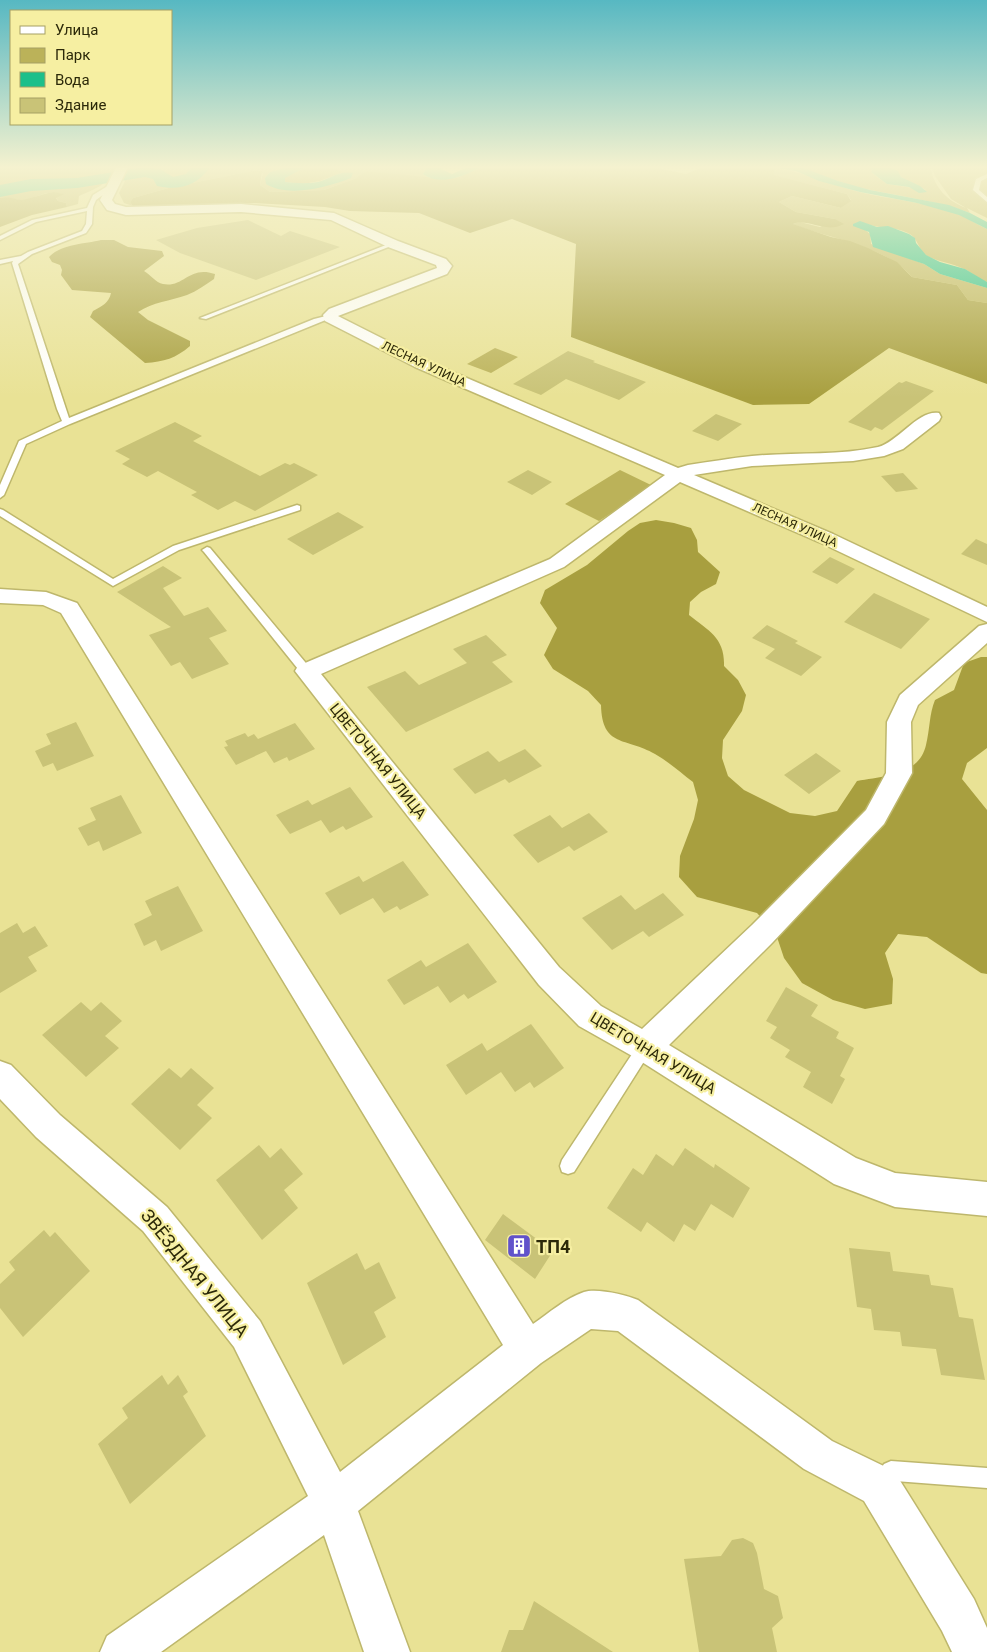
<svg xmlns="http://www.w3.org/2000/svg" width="987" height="1652" font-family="Roboto,sans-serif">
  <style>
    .green { fill: #bbb259 }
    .forest { fill: #a89f3f }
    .water { fill: #1dbf8a }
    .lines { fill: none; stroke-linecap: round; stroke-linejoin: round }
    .river { fill: #1dbf8a; fill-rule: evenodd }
    .building { fill: #c9c377 }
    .service-casing { stroke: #beb76c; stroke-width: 3 }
    .minor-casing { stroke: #beb76c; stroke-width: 3 }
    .service { fill: #fff; fill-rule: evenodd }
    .minor { fill: #fff; fill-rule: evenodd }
    .labels { text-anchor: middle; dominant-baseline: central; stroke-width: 4.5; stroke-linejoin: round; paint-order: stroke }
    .far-street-label { font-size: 12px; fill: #2c2909; stroke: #f6efa2 }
    .street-label { font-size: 15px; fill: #2c2909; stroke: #f6efa2 }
    .near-poi-label { font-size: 18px; font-weight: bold; fill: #2c2909; stroke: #f6efa2; text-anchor: start }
    .near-street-label { font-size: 18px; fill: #2c2909; stroke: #f6efa2 }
  </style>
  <rect width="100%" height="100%" fill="#e9e295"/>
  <path class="green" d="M0,167H116C106,186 97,188 79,196L78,204L67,207L66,203L58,201L56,197L63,194C44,190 40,197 24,200C16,201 8,196 0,198Z
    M127,167H197L192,177L180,181H171L154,170L125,173Z
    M204,167H288L270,172L265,178L299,190L346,171L343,172L333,167H427L423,174L429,178L366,171L354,179L324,190L270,192L260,185L263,173L252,171L172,187L133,198L130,202L133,206L124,203L119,193L125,181L122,176L154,174L175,185L201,176Z
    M801,167H870L873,174L887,184L926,190L901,177L898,171L890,167H930C935,188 946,200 966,208L951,199L935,176L932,167H987V218L967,208L970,213C937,201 905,197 871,190C847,186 824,176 801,167Z
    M775,168C804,172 831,185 859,192C892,200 929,202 960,215C969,219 978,225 987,229V282C978,279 972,272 964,269C952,263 939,262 927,256C918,250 918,237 908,233C893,226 881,229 867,224L864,229L870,234L871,244L924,264L940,274L987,288V303L968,300L957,285L912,277C886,246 828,238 792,224L800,222L820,227L835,219L796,212L779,202L792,196L841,208L851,200L847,194L773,175Z
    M495,348L518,357L491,373L467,364Z
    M620,470L653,486L599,521L565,504Z"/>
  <path class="forest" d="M306,167H333L343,172L320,181L303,184L285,182V177Z
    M482,167H633L657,168L686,174L703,167H770L775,168L774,175L847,194L851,201L841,208L792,196L779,202L796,212L835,219L844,224C825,234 809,218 793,224L831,237L850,241L868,248L897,262L912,277L957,285L968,300L987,303V384L889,348L809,404L753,405L571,337L576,244L512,219L470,233L419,213L350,211L325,207L254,203L167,207L133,206L130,202L133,198L172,187L252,171H262L260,185L270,192L324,190L354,179L366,171L445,179L459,177Z
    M54,192L64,194L56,198L58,201L66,203L67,207L32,215L0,227V198C8,196 13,199 21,200C26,200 45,193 54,192Z
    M101,240H114L128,247L162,251L164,256L144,271C150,274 156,283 163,284C184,288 189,265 215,274L214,279C205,285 197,291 187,295C170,301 153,302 138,312L148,320L190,341V346C176,358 164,362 145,363L90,317L93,311C102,306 109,303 111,293L72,290L61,275L62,270L60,265L52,262L49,257C61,244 85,244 101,240Z
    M656,520L674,523L691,528L697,540L698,552L720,572L716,584L701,592L690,602L689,615C709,631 725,638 724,666L738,680L746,695L742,711L723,740L722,758L728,776L744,790L790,813L815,816L837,811L857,781C883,776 919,776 926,745C930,729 929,715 935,700L954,690L964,663L981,657H987V748L967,763L962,779L987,810V974L981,973L927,937L898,934L885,953L893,979L892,1004L865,1009L833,1000L802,983L784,958L776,934L757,913L697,897L679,877L680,856L694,819L698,800L693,782C681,773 669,762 655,754C626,737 602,748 601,705L588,691L553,669L544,655L557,628L540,603L545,590L587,565L628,531L640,523Z"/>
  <path class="water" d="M197,167H204C197,186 177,185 159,184L157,180L159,176L154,174L122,176L125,173L154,170C171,173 165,188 192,177Z
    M288,167H306L285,178V182C296,183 306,184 318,182C330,179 339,170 353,173L351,178C328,187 289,198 266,184L265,178L270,172Z
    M427,167H441V169L452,174L468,167H482C465,175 441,187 423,174Z
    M770,167H801L838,181L870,190L949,205L970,213L987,222V229L959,215L917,203L860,192L819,181L796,171Z
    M870,167H890L898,171L901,177L920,186L927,192L919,193L909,187L887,184L871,172L872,170Z
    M860,221L877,227L888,226L909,234L915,238L916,243L926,255L940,262L965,269L987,282V288L940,274L924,264L873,247L869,232L853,226V224Z"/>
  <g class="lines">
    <path class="river" d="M144,167L160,169L173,177L186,174L192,167H210C197,186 179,191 157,186L153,179L145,177L77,188L31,191L0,197V185L31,179L77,178Z"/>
  </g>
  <path class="building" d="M248,220L281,236L290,231L340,247L256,280L180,253L156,240L197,228Z
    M568,351L595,361L593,362L646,382L619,400L566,379L541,395L513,384Z
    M906,381L934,391L882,430L875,427L871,431L848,422L899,382L902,383Z
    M716,414L742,424L718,441L692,431Z
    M175,422L202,436L193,441L260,476L285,463L290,465L294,463L318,475L255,511L235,501L218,510L191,495L197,492L158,471L147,477L122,464L130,459L115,451Z
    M528,470L552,482L532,495L507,482Z
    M903,473L918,489L896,492L881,476Z
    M338,512L364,527L313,555L287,539Z
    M976,539L987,544V565L961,554Z
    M830,557L855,569L837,584L812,572Z
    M163,566L182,578L163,588L184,616L208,607L227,631L209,638L229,664L192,679L180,662L171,666L149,635L171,627L117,592Z
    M874,593L930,619L901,649L844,622Z
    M767,625L798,641L795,643L822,657L801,676L765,658L775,649L752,638Z
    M486,635L507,655L492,662L513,682L406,732L367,687L405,671L419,685L467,663L453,649Z
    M76,722L94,756L57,771L53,763L43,767L35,751L51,744L46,734Z
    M295,723L315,749L289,761L287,757L274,763L266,751L236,765L224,747L228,746L225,741L245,733L248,737L254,734L258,739Z
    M525,749L542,766L509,783L505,779L475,794L453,769L488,751L499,762Z
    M816,753L841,771L809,794L784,775Z
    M350,787L373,817L346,830L343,826L330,833L321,820L290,834L276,815L308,800L312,805Z
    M121,795L142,833L103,851L99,841L88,846L78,828L96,820L90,808Z
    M589,813L608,832L574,851L569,846L538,863L513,835L550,815L562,828Z
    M403,861L429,895L400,910L397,906L384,913L373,898L340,915L325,893L359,876L363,882Z
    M178,886L203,931L161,951L156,940L144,946L134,924L152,915L145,901Z
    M663,893L684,915L649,937L643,931L612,950L582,918L621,895L635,910Z
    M17,923L23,933L35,926L48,946L28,957L37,971L0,993V933Z
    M468,943L497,982L468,999L464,994L450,1003L438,986L404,1005L387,980L421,960L426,967Z
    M786,987L818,1005L811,1016L839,1032L836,1038L854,1048L840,1076L845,1079L832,1104L803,1087L811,1072L785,1057L790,1050L770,1038L777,1027L766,1021Z
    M81,1002L91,1011L101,1002L122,1021L105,1036L119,1048L86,1077L42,1035Z
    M531,1024L564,1068L534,1088L530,1082L515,1092L501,1072L466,1095L446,1065L482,1043L487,1051Z
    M169,1068L181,1078L191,1068L214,1088L197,1105L212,1118L180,1150L131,1104Z
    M259,1145L270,1158L281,1148L303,1174L284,1190L298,1208L262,1240L216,1180Z
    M685,1148L714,1168L715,1164L750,1188L733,1218L711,1204L695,1231L684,1224L674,1242L647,1222L641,1232L607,1208L633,1168L643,1175L656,1154L673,1166Z
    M503,1214L553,1251L535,1279L485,1240Z
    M44,1230L50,1237L55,1232L90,1271L23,1337L0,1308V1284L15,1270L9,1262Z
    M849,1248L890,1252L893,1271L929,1275L931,1285L953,1288L959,1317L973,1319L985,1380L941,1375L936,1349L902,1346L900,1332L874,1330L871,1309L857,1307Z
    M357,1253L365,1270L379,1262L396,1298L374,1312L386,1337L343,1365L307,1283Z
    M162,1375L168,1385L178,1375L188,1392L183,1396L206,1436L130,1504L98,1444L128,1418L122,1408Z
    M743,1538L753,1543L757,1553L764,1589L778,1596L783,1618L772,1628L777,1652H699L684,1559L721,1556L732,1540Z
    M534,1601L613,1652H501L509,1630H523Z"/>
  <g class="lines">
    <defs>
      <path id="service" d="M987,174V178L981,181L979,190L987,197V202L973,190L976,179Z
        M111,184L116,185L96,200L93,207L92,224L86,233L32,254L18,264L69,418L314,319L330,315L333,317L70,424L26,444L4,495L0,498V485L19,441L62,421L57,409L12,263L13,261L0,264V260L21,256L28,252L82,231L86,224L87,211L36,222L0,240V236L32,220L87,208L93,195Z
        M391,243L396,244L206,319L200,318Z
        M297,505L300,506V510L179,550L113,586L0,516V509L3,510L113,579L173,546Z
        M207,547L210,548L310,668L311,671L310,674H302L204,552L202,550Z
        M645,1040L650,1042L652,1047L650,1052L574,1172L568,1174L562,1172L560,1166L562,1160L640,1042Z
        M891,1461L987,1468V1488L895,1481L890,1488L883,1491L876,1488L873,1481L884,1464Z"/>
      <path id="minor" d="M116,167H128L112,200L115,204L126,207L241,204L334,213L398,241L446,259L452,266L447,274L338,316L427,361L678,468L688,465C709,462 731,458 752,456C794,452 837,456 878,447C898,442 919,409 939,413L941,417L939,421L903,449L884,456L853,461L752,466L694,475L833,534L987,607V622L819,542L680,482L564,567L321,674L559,967L601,1006L642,1029L752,925L866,810L886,773L887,722L900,695L979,626L987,624V643L918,705L911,722L912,773L884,824L772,943L669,1045L856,1158L895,1173L987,1182V1216L895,1207L834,1184L634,1057L579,1026L539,985L295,671L298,666L550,559L665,475L415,367L325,321L323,315L329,309L437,268L436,265L388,247L331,220L241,212L126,215L107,210L100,200Z
        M0,589L46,592L77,603L533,1324C549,1313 566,1298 584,1292C597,1288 626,1295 638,1300L832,1441L894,1471L974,1599L987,1628V1652H952L942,1631L864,1501L804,1469L618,1331L591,1329L541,1363L358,1511L410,1652H364L324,1535L161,1652H100L107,1636L308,1496L234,1347L143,1231L36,1137L0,1099V1061L11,1065L60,1115L167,1207L260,1321L340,1472L503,1345L61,613L43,605L0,603Z"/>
    </defs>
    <use href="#service" class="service-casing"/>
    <use href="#minor" class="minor-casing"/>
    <use href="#service" class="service"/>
    <use href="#minor" class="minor"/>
  </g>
  <linearGradient id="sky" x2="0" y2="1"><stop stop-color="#57b8c2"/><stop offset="0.42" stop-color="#f5f2cf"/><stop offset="1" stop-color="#f5f2cf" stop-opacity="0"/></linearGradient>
  <rect width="987" height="398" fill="url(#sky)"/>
  <defs>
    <symbol id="building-square" viewBox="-11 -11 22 22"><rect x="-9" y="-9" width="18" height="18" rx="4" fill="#6152cb" stroke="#f6efa2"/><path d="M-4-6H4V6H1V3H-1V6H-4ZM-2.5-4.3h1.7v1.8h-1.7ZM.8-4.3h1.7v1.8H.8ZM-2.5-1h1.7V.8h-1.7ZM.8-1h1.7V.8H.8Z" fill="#fff"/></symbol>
  </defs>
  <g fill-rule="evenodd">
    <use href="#building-square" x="505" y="1232" width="28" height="28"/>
  </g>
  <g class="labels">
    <g class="far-street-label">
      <text transform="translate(424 364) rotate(25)">ЛЕСНАЯ УЛИЦА</text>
      <text transform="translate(795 525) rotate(24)">ЛЕСНАЯ УЛИЦА</text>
    </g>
    <g class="street-label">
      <text transform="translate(378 761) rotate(51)">ЦВЕТОЧНАЯ УЛИЦА</text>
      <text transform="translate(653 1053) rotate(31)">ЦВЕТОЧНАЯ УЛИЦА</text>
    </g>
    <g class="near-poi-label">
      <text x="536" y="1246">ТП4</text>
    </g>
    <g class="near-street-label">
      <text transform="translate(195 1273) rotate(51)">ЗВЁЗДНАЯ УЛИЦА</text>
    </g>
  </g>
  <rect x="10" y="10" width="162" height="115" fill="#f6efa2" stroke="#a5a065"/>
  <rect x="20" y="26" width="25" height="8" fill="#ffffff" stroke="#a5a065"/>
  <text x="55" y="35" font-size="15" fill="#2c2909">Улица</text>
  <rect x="20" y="48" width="25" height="15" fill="#bbb259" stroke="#a5a065"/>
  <text x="55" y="60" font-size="15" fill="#2c2909">Парк</text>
  <rect x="20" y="72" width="25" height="15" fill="#1dbf8a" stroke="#a5a065"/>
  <text x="55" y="85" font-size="15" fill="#2c2909">Вода</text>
  <rect x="20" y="98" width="25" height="15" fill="#c9c377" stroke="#a5a065"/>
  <text x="55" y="110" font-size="15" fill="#2c2909">Здание</text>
</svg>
